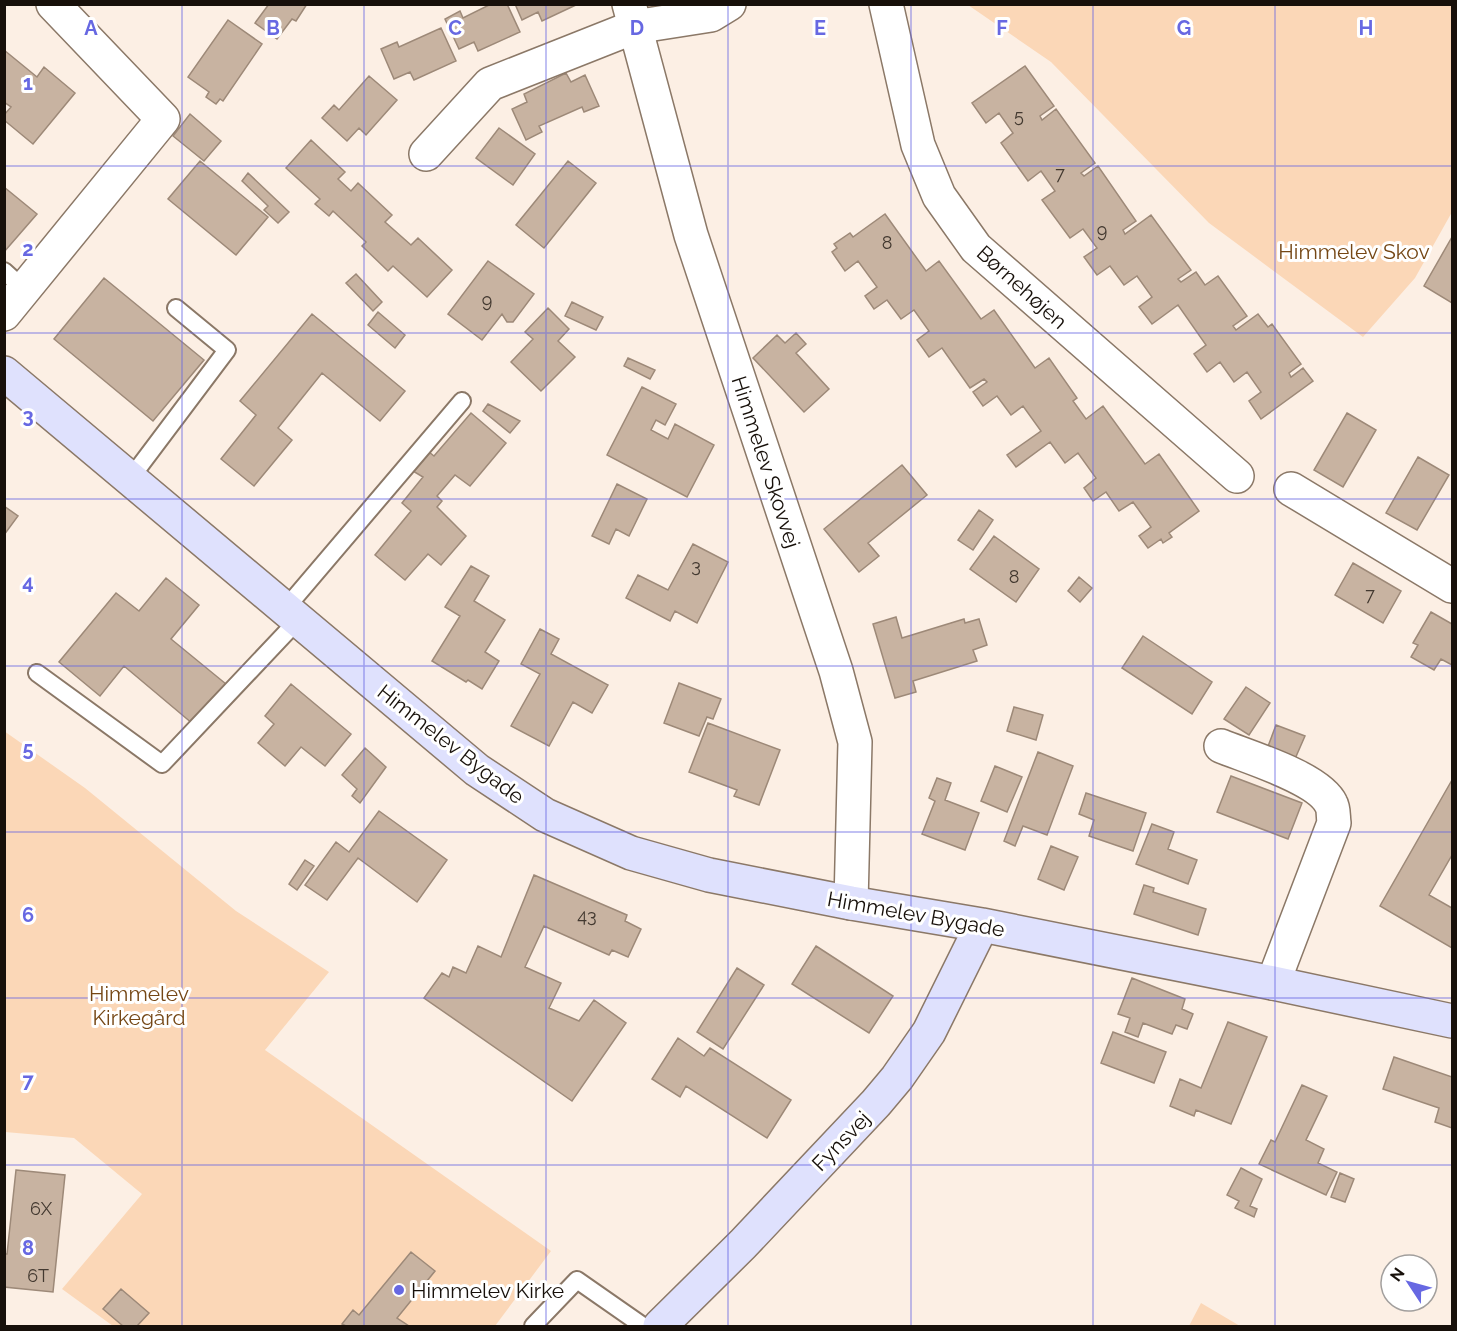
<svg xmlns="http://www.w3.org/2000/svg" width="1457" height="1331" font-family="Raleway,sans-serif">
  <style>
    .green { fill: #fbd7b7 }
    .building { fill: #c8b3a1; stroke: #9d8978; stroke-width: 1.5 }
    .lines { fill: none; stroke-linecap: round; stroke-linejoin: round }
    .lane-casing { stroke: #8b7867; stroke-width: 20 }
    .street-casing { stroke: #8b7867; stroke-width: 36 }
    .secondary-casing { stroke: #8b7867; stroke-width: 36 }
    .lane { stroke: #fff; stroke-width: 16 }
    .street { stroke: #fff; stroke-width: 33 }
    .secondary { stroke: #dfe1fd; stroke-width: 33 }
    .grid { fill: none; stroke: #6768e2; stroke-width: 1.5; stroke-opacity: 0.55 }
    .poi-dot { fill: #6768e2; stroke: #fff; stroke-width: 2 }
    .labels { text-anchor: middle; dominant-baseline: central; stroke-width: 6; stroke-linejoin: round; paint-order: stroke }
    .number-label { font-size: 18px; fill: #433930 }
    .park-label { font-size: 21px; fill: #754715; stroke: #fff }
    .street-label { font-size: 21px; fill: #17100a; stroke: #fff }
    .poi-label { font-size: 21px; fill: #17100a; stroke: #fff; text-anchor: start }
    .grid-label { font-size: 20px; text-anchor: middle; font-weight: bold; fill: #6768e2; stroke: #fff; stroke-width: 6; stroke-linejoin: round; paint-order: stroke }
  </style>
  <rect width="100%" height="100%" fill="#fcefe4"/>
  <path class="green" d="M968,5H1452V212L1415,278L1363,337L1209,223L1051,62Z
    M4,731L85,788L236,911L329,972L265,1050L551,1251L495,1326H113L62,1289L142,1194L74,1138L5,1132Z
    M1201,1303L1240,1326H1189Z"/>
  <path class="building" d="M269,4H307L296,21L292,19L277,39L255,23Z
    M491,4H507L520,32L478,51L474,42L459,49L445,19L460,11L463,18Z
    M515,4H578L542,21L538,12L522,20Z
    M228,20L262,44L223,101L220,99L216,104L206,97L209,92L188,77Z
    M441,28L456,61L414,80L410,72L394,79L381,49L397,42L399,47Z
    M4,50L37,77L44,67L75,93L33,144L4,120V115L11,107L4,102Z
    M1025,66L1054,106L1040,116L1042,120L1056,109L1095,163L1081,173L1084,176L1098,166L1136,221L1123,230L1125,234L1151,215L1191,270L1178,279L1181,282L1196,272L1205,285L1218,276L1247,316L1233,326L1236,330L1258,314L1268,327L1272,324L1301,364L1289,373L1291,377L1303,368L1313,381L1261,419L1249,401L1261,392L1247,372L1234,382L1220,362L1207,372L1194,354L1206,345L1178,305L1152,324L1139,307L1152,297L1137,276L1124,285L1110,266L1097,275L1084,257L1097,248L1083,229L1070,238L1042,200L1055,191L1041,171L1028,181L1001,143L1013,133L999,113L986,123L972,103Z
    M566,73L571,82L585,75L599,106L584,112L582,107L539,126L542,132L526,140L512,109L527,102L524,94Z
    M369,76L397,100L366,135L359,128L347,141L322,118L334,105L339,110Z
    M190,114L221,141L204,161L173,136Z
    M499,128L535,154L513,185L476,158Z
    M311,140L345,172L338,179L351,191L358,183L392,215L385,222L411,245L418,238L452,270L427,297L393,266L388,271L362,246L366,242L333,211L329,216L315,204L320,199L286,168Z
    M200,161L268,217L236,255L168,199Z
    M568,161L596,183L544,248L516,225Z
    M248,173L289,212L278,223L264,210L268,206L242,181Z
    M4,187L37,214L4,252Z
    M885,214L926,271L939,261L981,319L994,310L1035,368L1049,358L1077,398L1073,401L1086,419L1103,406L1145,464L1159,454L1199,511L1169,533L1172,537L1163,543L1161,539L1148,548L1139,536L1151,527L1133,502L1119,511L1106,492L1093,501L1084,488L1096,478L1078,453L1065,463L1050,442L1016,467L1007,455L1041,431L1023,406L1011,415L997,396L983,406L973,392L987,382L984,379L970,388L942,348L929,357L917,340L929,331L914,310L901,319L887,300L874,309L865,296L877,287L858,261L845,271L832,252L837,248L834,244L850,233L853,237Z
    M1452,237V303L1424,286Z
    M488,261L534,294L513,322H507L502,314L482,340L448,314Z
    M356,274L382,302L373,311L346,283Z
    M104,278L204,360L153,421L54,339Z
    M572,302L603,317L596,330L565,316Z
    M548,308L569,329L558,341L575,357L541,391L511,362L533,339L525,332Z
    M378,312L405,335L395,348L368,325Z
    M312,314L405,391L380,421L322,373L278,428L292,440L254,486L221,459L256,415L240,401Z
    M796,333L806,344L796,353L829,389L804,412L753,358L777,335L785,343Z
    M628,358L655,370L650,379L624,366Z
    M642,387L676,404L665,425L656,420L651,430L668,439L675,424L714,445L687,497L607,455Z
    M488,404L520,421L510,433L483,411Z
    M471,413L506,443L470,486L455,475L437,496L442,501L437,507L466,536L441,565L428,554L405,580L375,555L411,511L402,503L423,477L408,468L424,448L434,456Z
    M1347,413L1376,430L1343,487L1314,470Z
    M1418,457L1449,475L1417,530L1386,513Z
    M902,465L927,495L868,543L879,556L859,572L824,529Z
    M617,484L647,499L629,536L616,529L609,544L592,536Z
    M4,506L18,516L4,535Z
    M979,510L993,520L973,550L958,540Z
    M994,536L1039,569L1016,602L970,569Z
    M693,544L728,562L697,623L675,611L670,621L626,598L638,575L668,590Z
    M1353,563L1401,591L1383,623L1335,595Z
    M471,566L489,576L474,601L505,620L485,652L499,661L482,689L468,680L466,682L432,661L460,616L445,607Z
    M1079,577L1092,588L1080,602L1068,591Z
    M166,578L199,605L171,639L226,684L193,724L124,666L100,696L59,662L116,593L139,611Z
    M1431,612L1452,624V665L1441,659L1434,670L1411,657L1418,645L1413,643Z
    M896,617L902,638L964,619L965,623L979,619L987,645L973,650L977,661L913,681L916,692L895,698L873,624Z
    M540,629L559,639L551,654L608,685L592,713L573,702L549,746L511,726L540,674L521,664Z
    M1143,636L1212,682L1192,714L1122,668Z
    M679,683L721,699L713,719L707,717L699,736L664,723Z
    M291,684L351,734L325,766L301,747L285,766L258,743L274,724L265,716Z
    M1246,687L1270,703L1249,735L1224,719Z
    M1014,707L1043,715L1036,740L1007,731Z
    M708,723L780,750L759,805L734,796L737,790L689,772Z
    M1276,725L1305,736L1291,768L1264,757Z
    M365,748L386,767L360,803L352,796L357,789L342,775Z
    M1038,752L1073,766L1047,835L1023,826L1015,846L1004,841Z
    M995,766L1022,777L1007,812L981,801Z
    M1231,776L1302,803L1288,839L1217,812Z
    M937,778L951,783L945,800L979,813L965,850L922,834L935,801L929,798Z
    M1452,780V855L1429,895L1452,908V948L1380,906Z
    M1086,793L1146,813L1133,851L1089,836L1094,820L1079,814Z
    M379,811L447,860L417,902L358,858L327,900L305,885L336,842L349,852Z
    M1152,824L1174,832L1168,849L1197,860L1188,884L1136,864Z
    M1051,846L1078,857L1064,890L1038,879Z
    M305,860L314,866L297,890L289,884Z
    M534,875L627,915L625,921L641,929L628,957L612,950L609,955L544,926L525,967L561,983L549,1008L579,1021L594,1000L626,1023L572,1101L424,998L442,973L449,977L453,967L466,973L478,946L501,957Z
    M1144,885L1154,888L1153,892L1206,909L1198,935L1134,914Z
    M816,946L893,996L869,1033L792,984Z
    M737,968L764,985L723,1049L697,1032Z
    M1132,978L1185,999L1182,1009L1193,1014L1187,1029L1176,1025L1172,1034L1143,1023L1138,1037L1125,1032L1130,1018L1118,1014Z
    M1228,1022L1267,1037L1231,1124L1196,1110L1194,1116L1170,1106L1180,1079L1201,1088Z
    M1113,1032L1166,1052L1154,1083L1101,1063Z
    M678,1038L704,1056L710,1048L791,1100L767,1138L686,1086L680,1097L652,1079Z
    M1394,1057L1452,1077V1128L1435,1122L1439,1108L1383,1089Z
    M1302,1085L1327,1096L1306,1140L1324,1149L1318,1163L1337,1172L1326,1195L1259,1164L1271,1140L1275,1142Z
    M1241,1168L1262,1179L1250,1206L1257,1209L1254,1217L1235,1208L1239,1201L1227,1195Z
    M16,1170L65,1175L53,1292L4,1287V1254H7Z
    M1340,1173L1354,1179L1345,1202L1331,1197Z
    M411,1252L435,1271L397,1318L409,1326H346L342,1324L353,1310L359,1315Z
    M121,1289L149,1313L137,1326H123L103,1309Z"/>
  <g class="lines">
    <defs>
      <path id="lane" d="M4,271L25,290
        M130,479L227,350L176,308
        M285,609L462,401
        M37,673L162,764L298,620
        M533,1326L577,1280L643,1326"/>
      <path id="street" d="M629,4L691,235L836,671L855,742L851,903
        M886,4L918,145L939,196L976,248L1237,476
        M426,154L490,84L634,27L711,15L729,4
        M4,314L163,119L53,4
        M1291,489L1452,586
        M1221,746C1248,757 1319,778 1331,804C1334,809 1333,817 1334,823L1273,983"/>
      <path id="secondary" d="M4,373L477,770L545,815L631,853L709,875L851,903L982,925L1273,983L1452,1021
        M660,1326L743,1244L876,1103L897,1078L929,1032L982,925"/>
    </defs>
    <use href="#lane" class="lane-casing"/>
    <use href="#street" class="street-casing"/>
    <use href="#secondary" class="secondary-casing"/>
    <use href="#lane" class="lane"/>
    <use href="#street" class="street"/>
    <use href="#secondary" class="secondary"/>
  </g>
  <path class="grid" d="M182,4V1326M364,4V1326M546,4V1326M728,4V1326M911,4V1326M1093,4V1326M1275,4V1326M4,166H1452M4,333H1452M4,499H1452M4,666H1452M4,832H1452M4,998H1452M4,1165H1452"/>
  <circle class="poi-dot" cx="399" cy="1290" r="6"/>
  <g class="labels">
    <g class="number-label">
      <text x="1019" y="115">5</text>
      <text x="1060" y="173">7</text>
      <text x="1102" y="230">9</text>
      <text x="887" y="242">8</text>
      <text x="487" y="300">9</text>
      <text x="696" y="565">3</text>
      <text x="1014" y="576">8</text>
      <text x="1370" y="594">7</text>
      <text x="587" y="915">43</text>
      <text x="41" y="1208">6X</text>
      <text x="38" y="1275">6T</text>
    </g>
    <g class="park-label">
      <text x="1354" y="251">Himmelev Skov</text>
      <text x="139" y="993">Himmelev<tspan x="139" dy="24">Kirkegård</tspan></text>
    </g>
    <g class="street-label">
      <text transform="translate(1022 287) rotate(42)">Børnehøjen</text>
      <text transform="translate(766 462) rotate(72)">Himmelev Skovvej</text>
      <text transform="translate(451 744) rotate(38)">Himmelev Bygade</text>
      <text transform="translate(916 914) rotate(10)">Himmelev Bygade</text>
      <text transform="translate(841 1141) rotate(-46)">Fynsvej</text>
    </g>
    <g class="poi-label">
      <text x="411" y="1290">Himmelev Kirke</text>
    </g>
  </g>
  <g class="grid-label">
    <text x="91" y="35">A</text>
    <text x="273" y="35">B</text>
    <text x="455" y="35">C</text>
    <text x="637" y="35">D</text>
    <text x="820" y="35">E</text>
    <text x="1002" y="35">F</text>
    <text x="1184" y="35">G</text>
    <text x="1366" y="35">H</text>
    <text x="28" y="90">1</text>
    <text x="28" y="256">2</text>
    <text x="28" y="423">3</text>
    <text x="28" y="589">4</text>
    <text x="28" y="756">5</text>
    <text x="28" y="922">6</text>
    <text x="28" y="1088">7</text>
    <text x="28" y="1255">8</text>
  </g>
  <rect width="1457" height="1331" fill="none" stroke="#17100a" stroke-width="12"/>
  <g transform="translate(1409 1283) rotate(306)"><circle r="28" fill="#ffffff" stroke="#a29f9d" stroke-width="1.5"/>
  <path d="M0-4.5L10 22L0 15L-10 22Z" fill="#6768e2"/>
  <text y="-9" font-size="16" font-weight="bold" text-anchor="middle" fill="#17100a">N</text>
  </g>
</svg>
